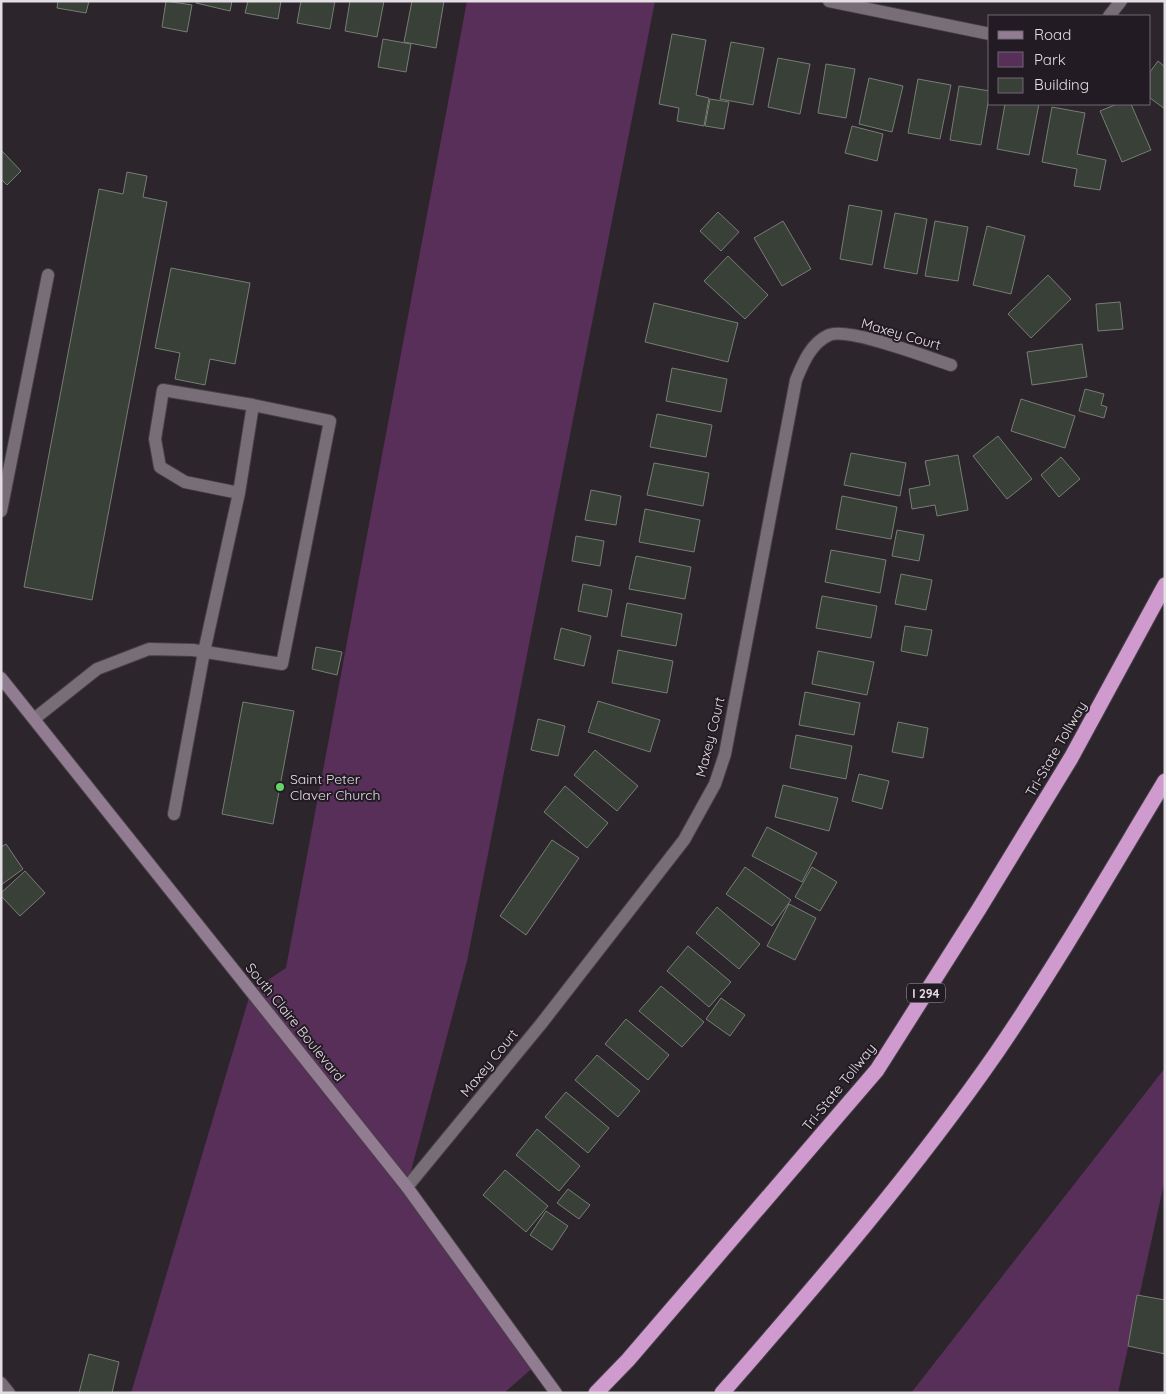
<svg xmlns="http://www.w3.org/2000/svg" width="1166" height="1394" font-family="Quicksand,sans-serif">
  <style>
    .green { fill: #582f59 }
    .building { fill: #384038; stroke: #757e74 }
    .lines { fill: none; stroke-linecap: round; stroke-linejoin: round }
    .lane-casing { stroke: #464046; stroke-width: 14 }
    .street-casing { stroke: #464046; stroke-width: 14 }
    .secondary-casing { stroke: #464046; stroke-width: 14 }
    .highway-casing { stroke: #464046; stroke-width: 17 }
    .lane { stroke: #776e77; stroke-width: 12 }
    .street { stroke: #776e77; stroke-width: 12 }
    .secondary { stroke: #917c91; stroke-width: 12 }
    .highway { stroke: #cf9bcf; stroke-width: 15 }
    .poi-dot { fill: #65d467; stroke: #231b23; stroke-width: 2 }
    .labels { text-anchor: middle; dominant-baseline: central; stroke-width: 4; stroke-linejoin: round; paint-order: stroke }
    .shield { fill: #231b23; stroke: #a9a4a9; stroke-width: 1 }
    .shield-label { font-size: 12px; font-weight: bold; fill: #e3dee3 }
    .street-label { font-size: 14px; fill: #e3dee3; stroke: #231b23 }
    .poi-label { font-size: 14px; fill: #e3dee3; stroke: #231b23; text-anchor: start }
  </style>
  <rect width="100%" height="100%" fill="#2c252c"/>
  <path class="green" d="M467,1H655L467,961L407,1186L536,1365L504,1393H131L251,991L286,968Z
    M1165,1068V1179L1118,1393H911Z"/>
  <path class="building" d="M58,1H89L86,13L57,8Z
    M166,1L192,5L187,32L162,27Z
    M197,1H232L230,11L196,3Z
    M248,1H281L278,19L245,13Z
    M301,1H335L330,29L297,23Z
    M350,1H384L377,37L345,31Z
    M412,1H444L436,48L404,42Z
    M672,34L706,40L696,95L709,98L704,126L677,121L679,108L659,104Z
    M383,39L411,44L406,72L378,67Z
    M731,42L764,48L753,105L720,99Z
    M778,58L810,64L800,114L768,107Z
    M1158,61L1165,67V109L1150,98V72Z
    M826,64L855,69L846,118L818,113Z
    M869,78L903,86L892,132L859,124Z
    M918,79L951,85L940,139L908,133Z
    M959,86L990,91L981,145L950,140Z
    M710,99L729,102L724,129L705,126Z
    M1005,104H1039L1029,155L997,149Z
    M1117,104H1131L1151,150L1122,162L1100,111Z
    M1052,107L1085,113L1077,154L1106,160L1100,190L1074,186L1077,169L1042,162Z
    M852,126L883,134L877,161L845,153Z
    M1,150L21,171L7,185L1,179Z
    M127,172L147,176L143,197L167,202L92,600L24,587L99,189L123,194Z
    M849,205L882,211L872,265L840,259Z
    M718,212L739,232L721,251L700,231Z
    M895,213L927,219L917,274L884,268Z
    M783,221L811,269L782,286L754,238Z
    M935,221L968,227L958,281L925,276Z
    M987,226L1025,236L1011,294L973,285Z
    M728,256L768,295L745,319L704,281Z
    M171,268L250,283L235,364L210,359L205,385L175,379L180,353L155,348Z
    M1048,275L1071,299L1031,338L1008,314Z
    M1120,302L1123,329L1098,331L1096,304Z
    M654,303L738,323L728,362L645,342Z
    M1082,344L1087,377L1032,385L1027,352Z
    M672,368L727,379L721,412L666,401Z
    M1085,389L1104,394L1101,405L1107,407L1104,418L1079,411Z
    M1021,399L1075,416L1065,448L1011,431Z
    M657,414L712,425L706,457L650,447Z
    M998,436L1032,479L1007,499L973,456Z
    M851,453L906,463L900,496L844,485Z
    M958,455L968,510L937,516L935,505L912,509L909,489L930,485L925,461Z
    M1061,457L1080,479L1059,497L1041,475Z
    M654,463L709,473L703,506L647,495Z
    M591,490L621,496L616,525L585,520Z
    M842,496L897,507L891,539L836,529Z
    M645,509L700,520L694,552L639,542Z
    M897,530L924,535L919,561L892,556Z
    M576,536L604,541L600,566L572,561Z
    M831,550L886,560L880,593L825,582Z
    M636,556L691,567L685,599L629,589Z
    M901,574L932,580L926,610L895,604Z
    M583,584L612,590L607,617L578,611Z
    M822,596L877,606L871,638L816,628Z
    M627,603L682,614L676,646L621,636Z
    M905,626L932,630L927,656L901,651Z
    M561,628L591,636L584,666L554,659Z
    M316,647L342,652L337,675L312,669Z
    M618,650L673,661L667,693L612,683Z
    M818,651L874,662L867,695L812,684Z
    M805,692L860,703L854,735L799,725Z
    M598,701L660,720L650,752L588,732Z
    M243,702L294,711L273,824L222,814Z
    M538,719L565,726L558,756L531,750Z
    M898,722L928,728L923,758L892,752Z
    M796,735L852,746L846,779L790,768Z
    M595,750L638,786L617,811L574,775Z
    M859,774L889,781L882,809L852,801Z
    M783,785L838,798L829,831L775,817Z
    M565,786L608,823L587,848L544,812Z
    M767,827L817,853L802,882L752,856Z
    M552,840L579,858L526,935L500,916Z
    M6,844L23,869L1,885V847Z
    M745,867L791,900L772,926L726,894Z
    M812,867L837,882L820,911L795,897Z
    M25,871L45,893L20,916L1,896V893Z
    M789,904L816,918L795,960L767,946Z
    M717,907L760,944L739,969L696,933Z
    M688,946L731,982L709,1007L667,971Z
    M661,986L704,1022L682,1047L639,1011Z
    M721,998L745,1015L730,1036L706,1019Z
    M626,1019L669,1055L648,1080L605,1044Z
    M597,1055L640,1091L618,1117L575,1080Z
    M566,1092L609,1128L588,1153L545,1117Z
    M537,1129L580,1166L559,1191L516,1155Z
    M505,1170L548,1206L526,1232L483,1195Z
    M568,1189L590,1205L579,1219L557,1203Z
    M546,1211L568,1226L552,1250L530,1235Z
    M1137,1295L1165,1300V1354L1128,1346Z
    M89,1354L119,1362L112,1393H79Z"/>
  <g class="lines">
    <defs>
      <path id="lane" d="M1,511L48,275
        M34,719L97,669L149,649L193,650L282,664L330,421L253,405L163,390L155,439L160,467L185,482L239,493
        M174,814L204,652L239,493L253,405"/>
      <path id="street" d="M829,1L990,34
        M1109,16L1121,1
        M407,1187L541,1024L684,840L715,784L725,754L796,380C803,363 811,343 829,335C849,327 929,358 951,365
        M1,1383L9,1393"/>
      <path id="secondary" d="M1,678L407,1187L556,1393"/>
      <path id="highway" d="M596,1393L628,1360L877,1070L979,909L1071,758L1165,585
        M722,1393C818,1283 914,1172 997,1052C1057,964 1110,872 1165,781"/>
    </defs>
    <use href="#lane" class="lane-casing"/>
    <use href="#street" class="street-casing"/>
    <use href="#secondary" class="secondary-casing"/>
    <use href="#highway" class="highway-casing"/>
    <use href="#lane" class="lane"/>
    <use href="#street" class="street"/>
    <use href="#secondary" class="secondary"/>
    <use href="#highway" class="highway"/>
  </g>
  <circle class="poi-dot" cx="280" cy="787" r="5"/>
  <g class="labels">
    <rect class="shield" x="907" y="983.5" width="38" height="19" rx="4"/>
    <g class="shield-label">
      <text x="926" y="993">I 294</text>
    </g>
    <g class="street-label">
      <text transform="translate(901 334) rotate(16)">Maxey Court</text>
      <text transform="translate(710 737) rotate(-76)">Maxey Court</text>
      <text transform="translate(1056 749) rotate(-60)">Tri-State Tollway</text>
      <text transform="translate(295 1022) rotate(51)">South Claire Boulevard</text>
      <text transform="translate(489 1063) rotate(-51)">Maxey Court</text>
      <text transform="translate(839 1087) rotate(-51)">Tri-State Tollway</text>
    </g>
    <g class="poi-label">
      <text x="290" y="779">Saint Peter<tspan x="290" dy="16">Claver Church</tspan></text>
    </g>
  </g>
  <rect width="1166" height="1394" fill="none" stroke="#e3dee3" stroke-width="5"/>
  <rect x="988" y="15" width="162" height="90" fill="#231b23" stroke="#706970"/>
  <rect x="998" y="31" width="25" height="8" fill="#917c91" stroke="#706970"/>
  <text x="1034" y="40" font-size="15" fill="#e3dee3">Road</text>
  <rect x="998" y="52" width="25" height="15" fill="#582f59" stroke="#706970"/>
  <text x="1034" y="65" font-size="15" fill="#e3dee3">Park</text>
  <rect x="998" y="78" width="25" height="15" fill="#384038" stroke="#706970"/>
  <text x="1034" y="90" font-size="15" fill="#e3dee3">Building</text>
</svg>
